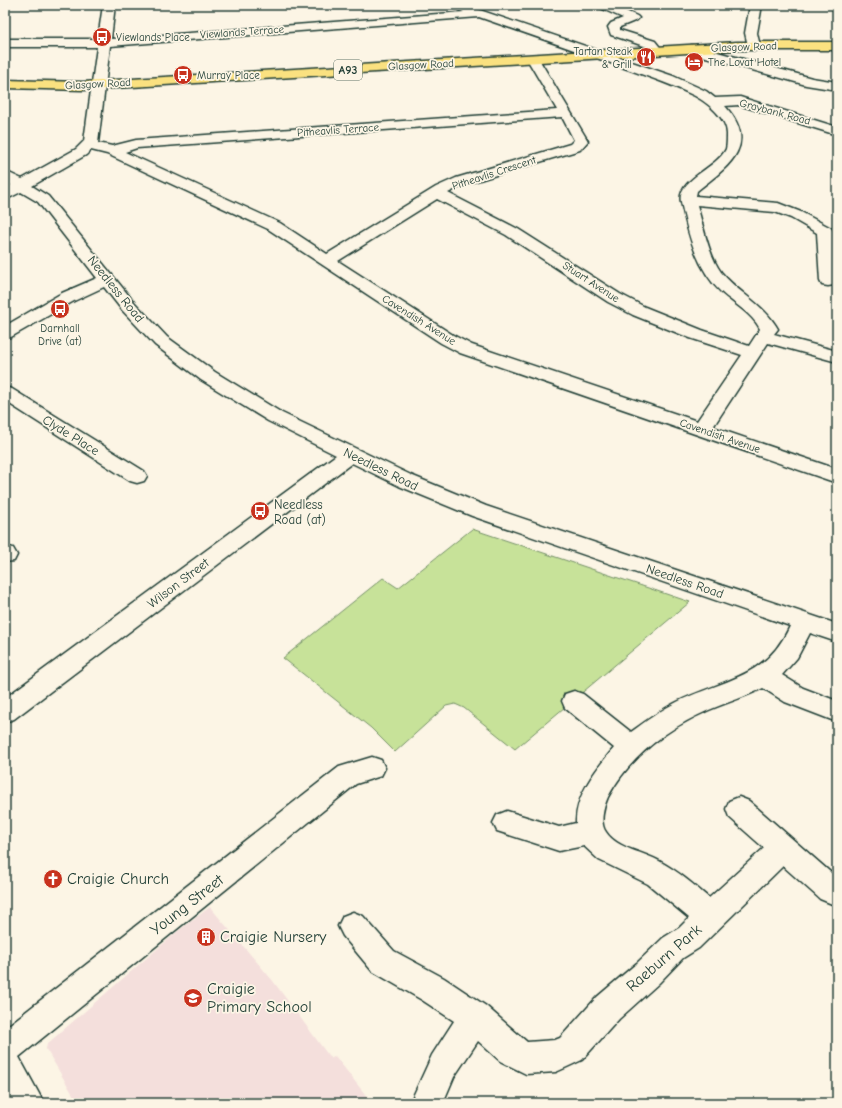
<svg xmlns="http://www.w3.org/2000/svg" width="842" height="1108" font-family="'Comic Neue',sans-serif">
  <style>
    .built { fill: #f4dfdc }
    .green { fill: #c7e299; stroke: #739066 }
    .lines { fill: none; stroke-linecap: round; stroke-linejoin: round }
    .minor-casing { stroke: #1f3d34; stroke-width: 3 }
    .major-casing { stroke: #1f3d34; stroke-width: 3 }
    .minor { fill: #fcf5e5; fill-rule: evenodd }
    .major { fill: #fae180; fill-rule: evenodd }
    .labels { text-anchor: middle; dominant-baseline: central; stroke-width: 3.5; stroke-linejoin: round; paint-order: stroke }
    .far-street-label { font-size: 11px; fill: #1f3d34; stroke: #fcf5e5 }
    .far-poi-label { font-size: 11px; fill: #1f3d34; stroke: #fcf5e5; text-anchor: start }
    .shield { fill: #fcf5e5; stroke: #617469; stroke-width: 1 }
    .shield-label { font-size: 12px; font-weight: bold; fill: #1f3d34 }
    .street-label { font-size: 13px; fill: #1f3d34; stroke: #fcf5e5 }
    .poi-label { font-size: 13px; fill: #1f3d34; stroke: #fcf5e5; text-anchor: start }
    .near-poi-label { font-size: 16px; fill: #1f3d34; stroke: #fcf5e5; text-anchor: start }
    .near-street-label { font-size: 16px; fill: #1f3d34; stroke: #fcf5e5 }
  </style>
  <rect width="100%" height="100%" fill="#fcf5e5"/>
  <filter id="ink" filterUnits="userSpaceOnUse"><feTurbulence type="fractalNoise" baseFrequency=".025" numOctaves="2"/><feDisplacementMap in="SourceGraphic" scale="8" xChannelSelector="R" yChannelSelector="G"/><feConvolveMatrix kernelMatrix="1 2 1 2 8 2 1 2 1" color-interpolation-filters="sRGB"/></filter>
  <g filter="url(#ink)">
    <path class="built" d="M210,907L273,981L331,1059L335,1056L372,1103H78L46,1049L47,1044L178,931Z"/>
    <path class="green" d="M472,529L690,602L515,749L464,708L455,704L446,706L395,752L371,728L283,658L383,578L398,588Z"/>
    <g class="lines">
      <defs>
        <path id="minor" d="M103,5H115L111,39L464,12L450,7L448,5H465L673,76L706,91L715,98L740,97L837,127V135L739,105L725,106C760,145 729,166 697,191L696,196L778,203L801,212L831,228L833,231L836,281L834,285L828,286L822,285L820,281L817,233L791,218L775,212L697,205C703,225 709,256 721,272C738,293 765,305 778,329L774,334L837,351V362L768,343L713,427L837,469V483L460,353L441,343L268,229L107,154L91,150L86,155L32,186L48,196L134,302L167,337L215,372L282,413L413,476L486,506L837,624V642L810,633L797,658L782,675L803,688L837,701V722L785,702L763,688C746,697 727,702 709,710C669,727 629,757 608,797C604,806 599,823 606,832C617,849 645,852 661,862C679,872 694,885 709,898L764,848L729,817L726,809L729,801L739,797L749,801L837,878V906L820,899L783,866L699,948L683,958L659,983L619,1019L582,1060L567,1067L556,1072L526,1074L500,1061L478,1041L454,1077L443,1103H410L432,1055L454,1021L422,1000L372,971L343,936L338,926L343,916L353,912L363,916L394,951L444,978L486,1006L527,1042L555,1040L560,1038L597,997L637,963L663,938L679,928L689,918L648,884L599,860L584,846L559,851L497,831L493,823L497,815L507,811L559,827L576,823C575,795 597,768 614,748L565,708L562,701L565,694L574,691L583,694L631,732C646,721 661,710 677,702C724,679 766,679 790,626L472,516L399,486L352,463L14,719L5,722V698L336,455L268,421L201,380L155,345L122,310L104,287L74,301L11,337L5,338V326L62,293L97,278L38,202L21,192L5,200V189L11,185L5,181V171L22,179L76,149L84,141L97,47H5V39H98ZM479,17C522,32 565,47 608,62C637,73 667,82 695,96C708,103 727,118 727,134C727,138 727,145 726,149C717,168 676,180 681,202C688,234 697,269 721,292C734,304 752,313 760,329L749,346L702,330L645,307L620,294L518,229L448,193L466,184L580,150L588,141L537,56L533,55L527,59L557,110L136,140L112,146L98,143L110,46ZM562,117L574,140L570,144L456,178L436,187L327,254L280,223L125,152L137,148ZM437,199L506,235L608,302L633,315L690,338L742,355L697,421L472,345L453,335L338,261Z
          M596,5H612L637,16L639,18L637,20L620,27V30L655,41L663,51L661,54H653L647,47L611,35L608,27L611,23L623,18L598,7Z
          M750,5H762L757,33L760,46L754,50L748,46L745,33Z
          M692,45L812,78L837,82V90L806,85L688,52L686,49L688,46Z
          M5,387L12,389L144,471L147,476L144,481L137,483L130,481L5,401Z
          M5,546L13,548L17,555L14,561L5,562Z
          M372,757L381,760L385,768L381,776L356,784L19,1057L44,1103H10L5,1094V1028L339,767Z"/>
        <path id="major" d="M737,42H837V50H737L83,90L5,88V80L83,82Z"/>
      </defs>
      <use href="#minor" class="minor-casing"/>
      <use href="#major" class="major-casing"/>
      <use href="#minor" class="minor"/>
      <use href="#major" class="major"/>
    </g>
  </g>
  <defs>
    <symbol id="bus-disc" viewBox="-11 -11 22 22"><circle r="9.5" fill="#c8321e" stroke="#fcf5e5"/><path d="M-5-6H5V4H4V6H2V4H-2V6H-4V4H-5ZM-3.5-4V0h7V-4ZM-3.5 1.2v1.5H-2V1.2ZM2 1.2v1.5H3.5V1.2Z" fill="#fff"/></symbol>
    <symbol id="restaurant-disc" viewBox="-11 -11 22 22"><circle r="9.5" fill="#c8321e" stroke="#fcf5e5"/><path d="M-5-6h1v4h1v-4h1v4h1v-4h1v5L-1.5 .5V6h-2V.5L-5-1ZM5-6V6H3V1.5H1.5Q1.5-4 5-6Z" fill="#fff"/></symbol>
    <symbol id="hotel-disc" viewBox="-11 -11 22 22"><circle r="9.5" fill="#c8321e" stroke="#fcf5e5"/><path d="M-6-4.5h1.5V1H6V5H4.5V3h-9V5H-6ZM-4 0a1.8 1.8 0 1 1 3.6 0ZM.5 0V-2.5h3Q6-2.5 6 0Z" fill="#fff"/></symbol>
    <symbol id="church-disc" viewBox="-11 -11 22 22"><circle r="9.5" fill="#c8321e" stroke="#fcf5e5"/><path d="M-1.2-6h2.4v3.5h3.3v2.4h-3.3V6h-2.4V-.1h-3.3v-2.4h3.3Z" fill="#fff"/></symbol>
    <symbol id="building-disc" viewBox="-11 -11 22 22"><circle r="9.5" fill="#c8321e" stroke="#fcf5e5"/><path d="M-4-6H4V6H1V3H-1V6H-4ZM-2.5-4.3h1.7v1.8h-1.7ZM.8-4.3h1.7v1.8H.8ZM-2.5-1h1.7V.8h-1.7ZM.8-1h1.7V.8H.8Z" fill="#fff"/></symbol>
    <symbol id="school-disc" viewBox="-11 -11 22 22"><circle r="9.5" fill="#c8321e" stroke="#fcf5e5"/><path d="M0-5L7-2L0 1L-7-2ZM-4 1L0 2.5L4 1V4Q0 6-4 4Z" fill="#fff"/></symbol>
  </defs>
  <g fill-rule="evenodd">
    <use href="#bus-disc" x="91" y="26" width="22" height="22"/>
    <use href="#restaurant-disc" x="635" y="46" width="22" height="22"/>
    <use href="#hotel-disc" x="683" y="51" width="22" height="22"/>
    <use href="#bus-disc" x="172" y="64" width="22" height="22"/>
    <use href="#bus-disc" x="49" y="298" width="22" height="22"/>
    <use href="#bus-disc" x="249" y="500" width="22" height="22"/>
    <use href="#church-disc" x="42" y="868" width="22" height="22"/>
    <use href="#building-disc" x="195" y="926" width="22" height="22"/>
    <use href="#school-disc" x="182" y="987" width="22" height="22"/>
  </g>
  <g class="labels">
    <g class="far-street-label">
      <text transform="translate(242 32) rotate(-4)">Viewlands Terrace</text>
      <text transform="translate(744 47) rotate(-2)">Glasgow Road</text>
      <text transform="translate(421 65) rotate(-3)">Glasgow Road</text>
      <text transform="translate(98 84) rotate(-3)">Glasgow Road</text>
      <text transform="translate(775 112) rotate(15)">Graybank Road</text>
      <text transform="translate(338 130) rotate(-4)">Pitheavlis Terrace</text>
      <text transform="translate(494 173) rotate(-18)">Pitheavlis Crescent</text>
      <text transform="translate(591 282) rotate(33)">Stuart Avenue</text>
      <text transform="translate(419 320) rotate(32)">Cavendish Avenue</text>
      <text transform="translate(720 436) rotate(19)">Cavendish Avenue</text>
    </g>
    <g class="far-poi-label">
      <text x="116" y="37">Viewlands Place</text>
      <text x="632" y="51" text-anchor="end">Tartan Steak<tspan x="632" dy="13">&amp; Grill</tspan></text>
      <text x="708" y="62">The Lovat Hotel</text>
      <text x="197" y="75">Murray Place</text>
      <text x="60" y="328" text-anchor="middle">Darnhall<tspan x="60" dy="13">Drive (at)</tspan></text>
    </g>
    <rect class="shield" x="334" y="60" width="28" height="20" rx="3"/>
    <g class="shield-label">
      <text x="348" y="70">A93</text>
    </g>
    <g class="street-label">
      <text transform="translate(116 289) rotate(51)">Needless Road</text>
      <text transform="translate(71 435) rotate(32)">Clyde Place</text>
      <text transform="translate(381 469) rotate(26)">Needless Road</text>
      <text transform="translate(685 581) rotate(19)">Needless Road</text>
      <text transform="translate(178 583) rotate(-37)">Wilson Street</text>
    </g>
    <g class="poi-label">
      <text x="274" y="504">Needless<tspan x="274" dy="15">Road (at)</tspan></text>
    </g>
    <g class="near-poi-label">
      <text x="67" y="879">Craigie Church</text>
      <text x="220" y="937">Craigie Nursery</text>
      <text x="207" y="989">Craigie<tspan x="207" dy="18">Primary School</tspan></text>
    </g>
    <g class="near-street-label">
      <text transform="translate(187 905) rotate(-38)">Young Street</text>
      <text transform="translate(664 958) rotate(-41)">Raeburn Park</text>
    </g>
  </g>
  <rect width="842" height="1108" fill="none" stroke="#fcf5e5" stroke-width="20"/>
  <rect x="10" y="10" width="822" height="1088" fill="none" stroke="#1f3d34" stroke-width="1.5" filter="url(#ink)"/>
</svg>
